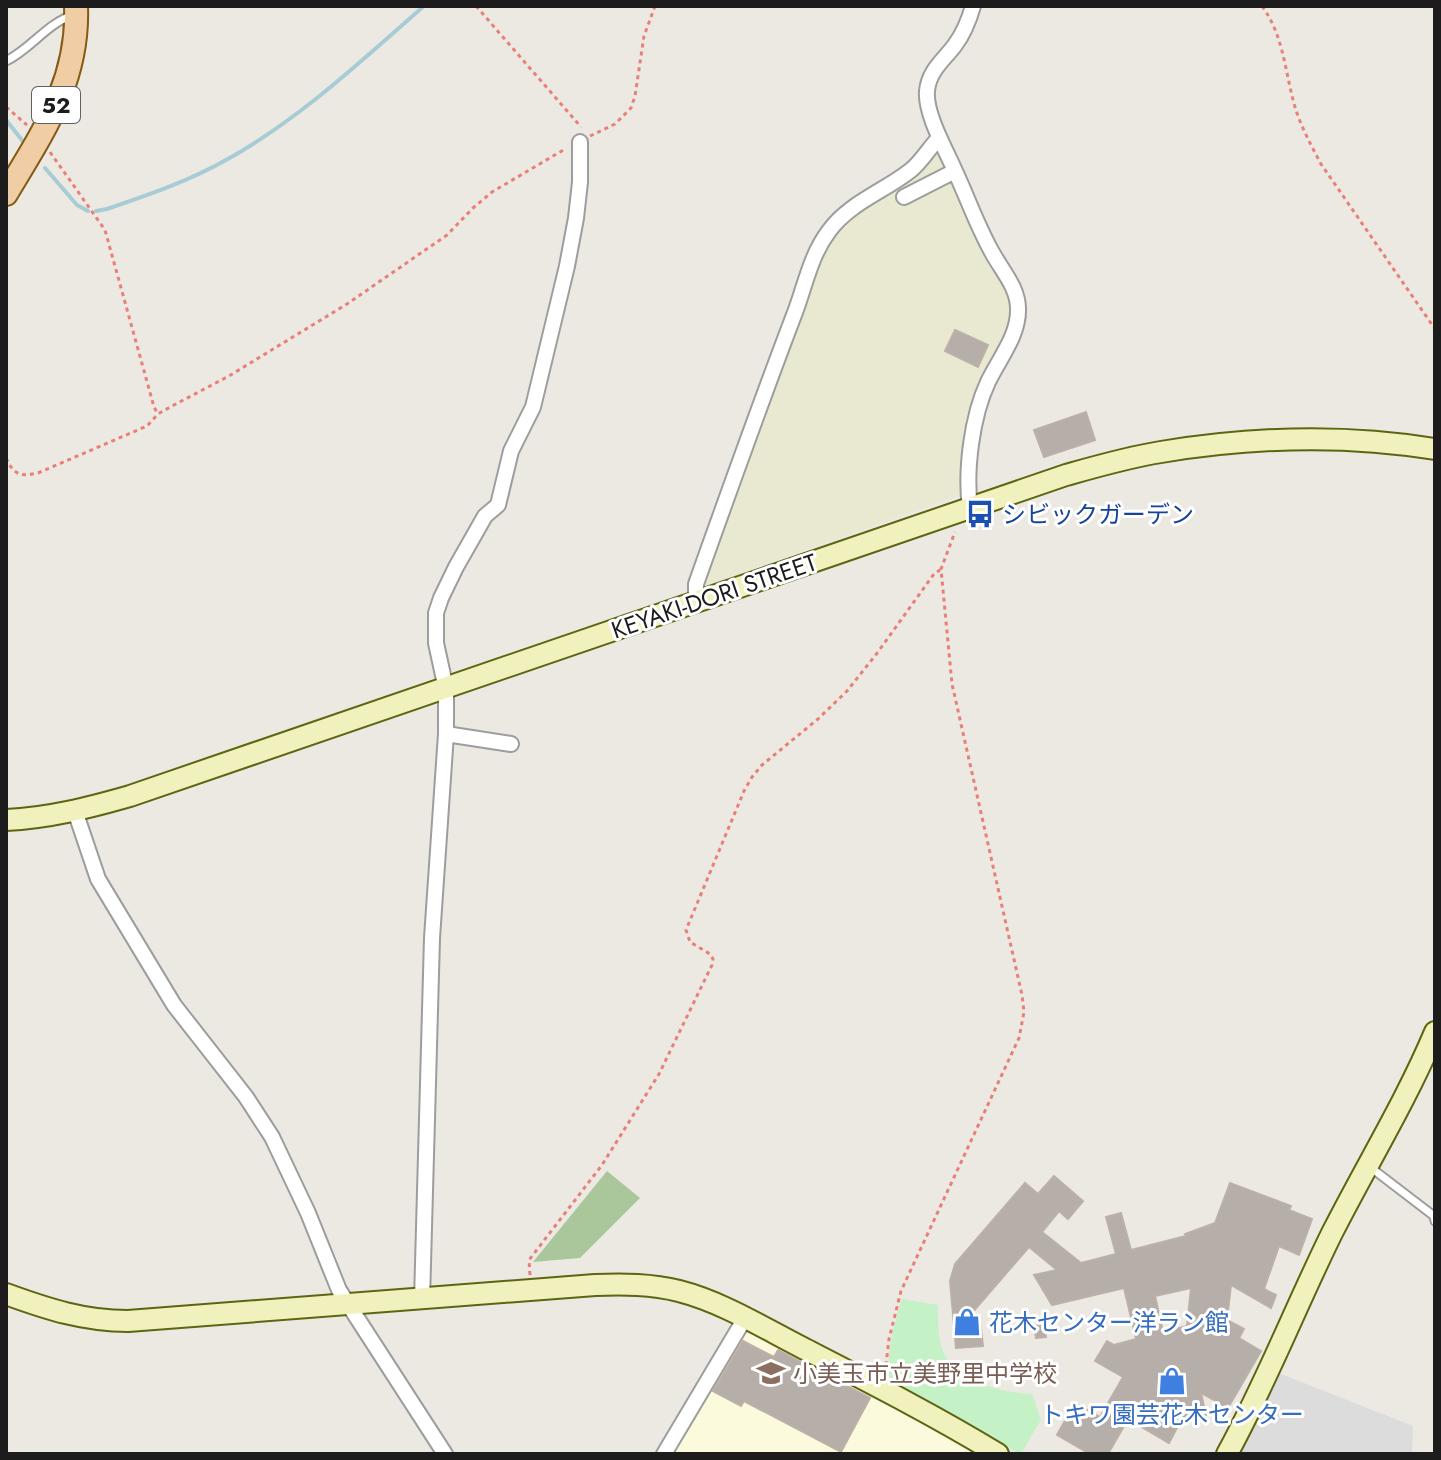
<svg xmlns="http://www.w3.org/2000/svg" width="1441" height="1460" font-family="Jost,'Noto Sans JP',sans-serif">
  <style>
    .education { fill: #fbfadd }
    .farmland { fill: #e8e9d0 }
    .forest { fill: #aac79c }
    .park { fill: #c4f2c6 }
    .parking { fill: #dcdcdc }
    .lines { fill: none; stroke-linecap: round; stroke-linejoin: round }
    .stream { stroke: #a8ccd5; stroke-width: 4 }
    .building { fill: #b5aea9; stroke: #bcb0a7; stroke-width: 2; fill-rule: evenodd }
    .lane-casing { stroke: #9d9d9d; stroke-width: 11 }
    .street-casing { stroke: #9d9d9d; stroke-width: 18 }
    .secondary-casing { stroke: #5e6511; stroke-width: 24 }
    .primary-casing { stroke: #835a11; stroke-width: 26 }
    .path { stroke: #e88078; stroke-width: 3; stroke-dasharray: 4 4; stroke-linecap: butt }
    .lane { stroke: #fff; stroke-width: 7 }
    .street { stroke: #fff; stroke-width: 14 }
    .secondary { stroke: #f0f1bc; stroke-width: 20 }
    .primary { stroke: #f0cda4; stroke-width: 22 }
    .labels { text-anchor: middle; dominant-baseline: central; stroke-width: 6; stroke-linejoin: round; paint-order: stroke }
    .shield { fill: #fff; stroke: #606060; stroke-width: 2 }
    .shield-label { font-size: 22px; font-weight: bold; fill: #1c1c1c }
    .transit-label { font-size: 24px; fill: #164399; stroke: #fff; text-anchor: start }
    .street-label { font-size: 24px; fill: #1c1c1c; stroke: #fff }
    .shop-label { font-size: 24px; fill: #366cbe; stroke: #fff; text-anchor: start }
    .education-label { font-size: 24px; fill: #785e54; stroke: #fff; text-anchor: start }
  </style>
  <rect width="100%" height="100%" fill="#ece9e3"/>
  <path class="education" d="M748,1333L918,1421L975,1454H668L739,1335Z"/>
  <path class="farmland" d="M934,148H940L1010,290L1013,309L1010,328L972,407L960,495L704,586L701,584L821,252L839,225Z"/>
  <path class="forest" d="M607,1171L640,1198L580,1258L533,1262Z"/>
  <path class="park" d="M902,1299L938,1305C938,1324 937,1346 949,1362C967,1384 1005,1393 1032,1394L1041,1420L1022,1452H1016L950,1413L889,1381C886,1357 894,1322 902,1299Z"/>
  <path class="parking" d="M1276,1372L1413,1426L1412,1454H1239Z"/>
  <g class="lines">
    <path class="stream" d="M6,120L25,144
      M45,168L77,205L88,211
      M96,211L107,209C148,195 189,181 226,160C300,119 361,61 424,6"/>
  </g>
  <path class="building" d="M955,330L988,345L978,367L945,351Z
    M1086,412L1095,440L1044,457L1034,430Z
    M1054,1176L1083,1201L1068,1219L1059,1211L1042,1232L1081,1263L1116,1254L1106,1217L1121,1213L1131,1250L1186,1236L1185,1234L1215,1223L1230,1183L1291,1206L1289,1210L1312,1219L1299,1255L1279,1246L1264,1289L1276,1295L1271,1308L1231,1285L1227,1320L1244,1329L1239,1338L1261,1351L1228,1408L1201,1393L1206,1415L1180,1422L1169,1443L1128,1419L1108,1454H1090L1057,1435L1075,1403L1100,1417L1123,1377L1095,1361L1107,1341L1114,1345L1136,1339L1124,1288L1052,1305L1034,1275L1057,1270L1029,1247L964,1322L970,1329L980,1321L983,1346L956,1348L950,1281L955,1264L1025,1183L1038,1194ZM1191,1288L1187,1326L1163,1332L1155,1296Z
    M1044,1325L1046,1337L1036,1338L1034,1326Z
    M743,1341L774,1357L778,1350L870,1398L841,1452L744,1401L741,1406L713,1391Z"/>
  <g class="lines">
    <defs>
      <path id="lane" d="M6,61C31,49 46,24 73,15
        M1370,1167L1434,1216L1435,1221"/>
      <path id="street" d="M904,197L955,171
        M970,508C965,470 972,416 988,382C999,359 1019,335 1018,309C1018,288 1003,272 993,254C978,228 968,199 955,171C946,150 925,114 927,91C929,70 944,60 955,45C964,33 969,20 973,6
        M696,601V584C728,494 760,404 794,315C805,287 810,256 829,231C849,203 885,191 911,170C922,161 929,148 939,138
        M446,734L511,744
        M75,811L98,879L174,1005L246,1097L272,1137L308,1213L339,1290L445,1454
        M422,1300L432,938L446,734V689L436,643V613L441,598L456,567L485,516L498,505L511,451L533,407L567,266L576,218L580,182V142
        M664,1454L745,1318"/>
      <path id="secondary" d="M6,820C49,818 88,808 130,796L1066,475C1098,466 1129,457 1161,452C1252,437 1344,434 1435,449
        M6,1294C47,1309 84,1321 128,1321L595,1285C624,1284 651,1284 679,1291C722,1302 762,1327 801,1347C867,1381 934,1415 998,1454
        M1227,1454C1266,1383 1296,1306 1332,1233C1366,1166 1406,1101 1435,1032"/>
      <path id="primary" d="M6,194C43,132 79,81 76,6"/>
    </defs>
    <use href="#lane" class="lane-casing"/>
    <use href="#street" class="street-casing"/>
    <use href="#secondary" class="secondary-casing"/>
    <use href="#primary" class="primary-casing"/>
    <path class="path" d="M476,6L581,127
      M1262,6C1284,36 1285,73 1295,107C1301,127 1311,145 1321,164L1435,329
      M6,107L27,125
      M590,136L615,124L631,108L635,96L644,36L655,6
      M50,152L105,230L154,407L158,414
      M6,458C14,475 20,477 38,473L147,426L158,414L172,406L229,376L347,304L447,235L473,208L492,192L565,149
      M530,1275L529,1260L602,1165L659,1074L712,965L713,959L710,954L690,942L686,930L744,791L752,777L762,765L818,719L847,691L878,652L934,574L940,570
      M885,1373L889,1339L901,1291L1019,1038L1024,1012L1022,995L952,684L941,569L955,532"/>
    <use href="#lane" class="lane"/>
    <use href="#street" class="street"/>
    <use href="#secondary" class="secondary"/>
    <use href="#primary" class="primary"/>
  </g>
  <defs>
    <symbol id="bus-bare" viewBox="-9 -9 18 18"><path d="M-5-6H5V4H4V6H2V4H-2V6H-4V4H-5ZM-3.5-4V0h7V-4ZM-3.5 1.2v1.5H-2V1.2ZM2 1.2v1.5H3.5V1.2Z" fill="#1a4fb4" stroke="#fff" stroke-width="2.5" paint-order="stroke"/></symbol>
    <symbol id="shop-bare" viewBox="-9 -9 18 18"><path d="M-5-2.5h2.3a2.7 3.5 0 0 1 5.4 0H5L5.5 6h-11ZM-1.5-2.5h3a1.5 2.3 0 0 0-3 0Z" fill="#3f7fe0" stroke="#fff" stroke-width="2.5" paint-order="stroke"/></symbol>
    <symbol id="school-bare" viewBox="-9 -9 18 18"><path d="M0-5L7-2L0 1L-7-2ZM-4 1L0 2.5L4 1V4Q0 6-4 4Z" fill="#8d6e63" stroke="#fff" stroke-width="2.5" paint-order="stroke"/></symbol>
  </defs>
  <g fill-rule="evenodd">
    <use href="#bus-bare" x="960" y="494" width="40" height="40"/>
    <use href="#shop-bare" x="947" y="1302" width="40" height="40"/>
    <use href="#school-bare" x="751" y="1353" width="40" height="40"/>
    <use href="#shop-bare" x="1152" y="1361" width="40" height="40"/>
  </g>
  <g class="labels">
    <rect class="shield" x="32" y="87" width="48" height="36" rx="6"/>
    <g class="shield-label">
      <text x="56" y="105">52</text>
    </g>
    <g class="transit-label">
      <text x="1002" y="514">シビックガーデン</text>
    </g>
    <g class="street-label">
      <text transform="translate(714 596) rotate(-19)">KEYAKI-DORI STREET</text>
    </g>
    <g class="shop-label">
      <text x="989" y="1322">花木センター洋ラン館</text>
      <text x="1172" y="1414" text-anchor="middle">トキワ園芸花木センター</text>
    </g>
    <g class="education-label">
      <text x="793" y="1373">小美玉市立美野里中学校</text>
    </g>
  </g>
  <rect width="1441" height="1460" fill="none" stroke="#1c1c1c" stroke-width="16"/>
</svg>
